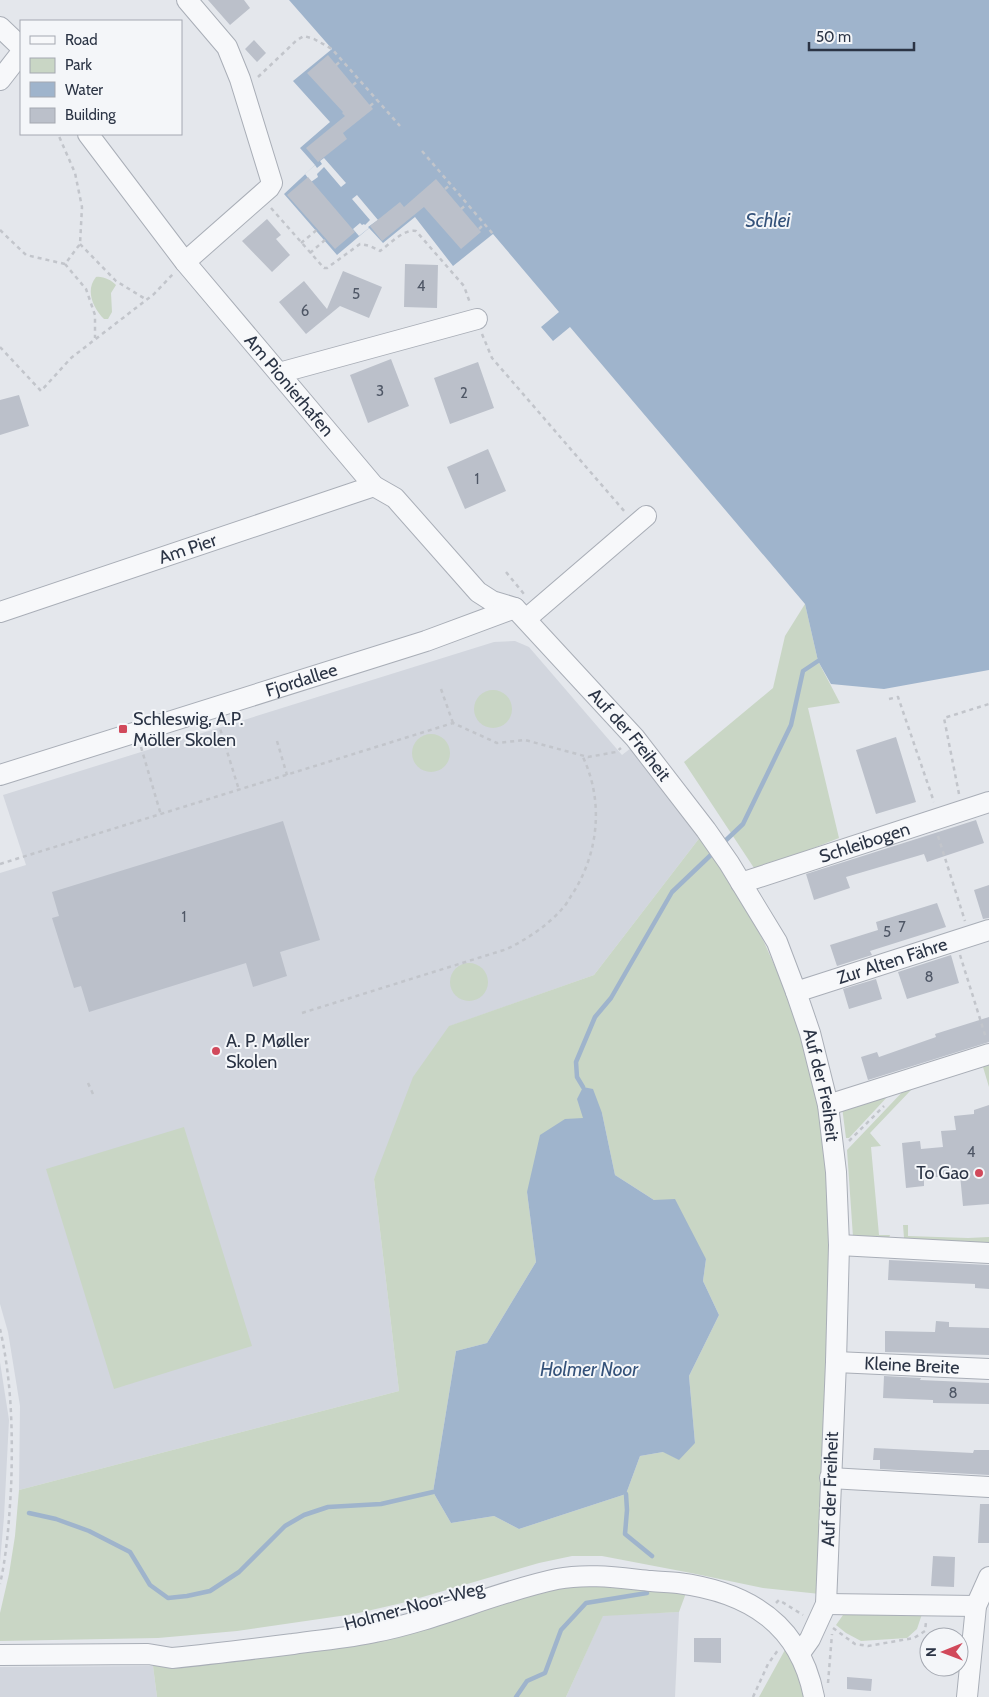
<svg xmlns="http://www.w3.org/2000/svg" width="989" height="1697" font-family="Cabin,sans-serif">
  <style>
    .built { fill: #d2d6de }
    .green { fill: #c9d6c5; fill-rule: evenodd }
    .water { fill: #9fb4cc }
    .pier { fill: #e4e7ec }
    .lines { fill: none; stroke-linecap: round; stroke-linejoin: round }
    .stream { stroke: #9fb4cc; stroke-width: 4.5 }
    .building { fill: #bbc0ca }
    .minor-casing { stroke: #a9aeb7; stroke-width: 22 }
    .path { stroke: #c2c5cb; stroke-width: 2.5; stroke-dasharray: 4 4; stroke-linecap: butt }
    .minor { stroke: #f7f8fa; stroke-width: 20 }
    .poi-dot { fill: #d1495b; stroke: #f4f6f9; stroke-width: 2 }
    .labels { text-anchor: middle; dominant-baseline: central; stroke-width: 4; stroke-linejoin: round; paint-order: stroke }
    .number-label { font-size: 15px; fill: #4f5766 }
    .street-label { font-size: 18px; fill: #2b3445; stroke: #f4f6f9 }
    .poi-label { font-size: 18px; fill: #2b3445; stroke: #f4f6f9; text-anchor: start }
    .water-label { font-size: 19px; font-style: italic; fill: #34527a; stroke: #f4f6f9 }
  </style>
  <rect width="100%" height="100%" fill="#e4e7ec"/>
  <path class="built" d="M515,641L529,647L622,755L631,748L701,836L594,975L450,1026L374,1179L399,1391L19,1490L20,1406L8,1332L0,1304V873L26,865L3,795L494,642Z
    M0,1362L9,1420L4,1517L0,1562Z
    M679,1612L675,1697H566L603,1615Z
    M153,1666L157,1697H0V1667Z"/>
  <path class="green" d="M96,277C103,276 111,280 116,285L111,293L112,312L108,319H104C93,308 85,290 96,277Z
    M805,604L818,661L840,703L808,708L839,838L756,871L684,762L773,688L785,636Z
    M474 709a19 19 0 1 1 38 0a19 19 0 1 1-38 0Z
    M412 753a19 19 0 1 1 38 0a19 19 0 1 1-38 0Z
    M701,836L732,883L764,942L788,996L813,1074L827,1139L836,1250L820,1594L763,1588L691,1573L602,1556H572L539,1563L402,1603L354,1614L237,1631L158,1638L0,1641V1613L9,1574L15,1536L19,1490L399,1391L374,1179L413,1077L449,1026L594,975ZM602,1113L615,1175L654,1200L706,1259L703,1281L719,1315L689,1376L695,1443L663,1452L640,1456L626,1494L519,1529L494,1516L451,1523L433,1492L456,1351L487,1343L536,1262L527,1192L583,1118Z
    M450 982a19 19 0 1 1 38 0a19 19 0 1 1-38 0Z
    M989,1058V1087L983,1067L912,1089L870,1133L881,1146L871,1147L879,1235H890L889,1238L853,1237L847,1150L909,1085Z
    M889,1095L849,1138H846L842,1107Z
    M184,1127L252,1346L114,1389L46,1169Z
    M903,1225H908V1236L968,1238L989,1237V1245L907,1241L904,1238Z
    M579,1581L686,1593L679,1612L603,1616L566,1697H157L153,1666L345,1647Z
    M922,1614L917,1629L907,1638L861,1641L846,1633L836,1625L843,1615Z
    M786,1648L796,1663L806,1697H759Z"/>
  <path class="water" d="M289,0H989V670L884,689L831,684L818,661L805,604L570,327L553,341L541,327L559,312L493,234L453,266L415,217L383,243L369,228L337,255L284,194L315,165L300,148L330,122L293,81L332,49Z
    M583,1087L593,1089L602,1113L615,1175L654,1200L675,1199L706,1259L703,1281L719,1315L689,1376L695,1443L679,1460L663,1452L640,1456L626,1494L519,1529L494,1516L451,1523L433,1492L456,1351L487,1343L536,1262L527,1192L540,1135L565,1119L583,1118L577,1099Z"/>
  <path class="pier" d="M324,158L346,183L341,187L324,167L317,174L318,177L311,182L305,174L315,165L317,168L322,164L320,161Z
    M357,195L378,220L368,227L369,228L359,236L353,229L360,223L362,225L364,224L365,225L370,220L352,199Z"/>
  <g class="lines">
    <path class="stream" d="M723,843L743,824L791,725L803,671L818,661
      M583,1087L577,1077L576,1062L595,1017L611,998L672,892L714,852
      M626,1494L627,1510L625,1534L652,1556
      M29,1513L56,1519L89,1531L130,1552L150,1585L168,1598L187,1596L210,1591L239,1572L285,1526L304,1515L328,1507L381,1504L433,1492
      M516,1697L527,1681L545,1673L561,1630L586,1603L647,1593"/>
  </g>
  <path class="building" d="M208,0H244L250,8L230,25Z
    M254,40L266,53L257,62L245,49Z
    M328,55L373,109L343,133L347,139L318,162L306,148L345,116L342,113L343,112L307,73Z
    M308,177L355,232L335,249L287,195Z
    M436,179L481,232L461,249L424,207L382,241L370,226L400,202L404,207Z
    M267,219L281,235L276,239L290,255L272,272L242,241Z
    M405,264L438,265L437,308L404,307Z
    M343,271L382,287L369,318L340,306L306,334L279,302L304,281L327,309Z
    M391,359L409,406L368,423L350,375Z
    M478,362L494,408L450,424L434,378Z
    M19,395L29,426L0,435V400Z
    M488,449L506,491L465,509L447,467Z
    M896,737L916,802L876,814L856,750Z
    M976,820L984,843L927,862L924,854L846,877L850,888L814,900L806,874Z
    M283,821L320,940L280,952L287,976L253,987L246,963L89,1012L81,986L74,988L52,918L59,916L52,892Z
    M989,885V918L983,919L974,890Z
    M937,903L946,927L870,951L872,955L837,966L830,945L878,930L876,922Z
    M951,955L959,983L907,999L898,972Z
    M876,979L882,999L849,1009L843,989Z
    M989,1017V1042L868,1080L861,1057L877,1052L879,1057L936,1037L935,1034Z
    M989,1105V1204L963,1206L960,1175L924,1178V1186L906,1188L902,1143L920,1141L921,1149L943,1147L941,1131L956,1130L954,1116L974,1114V1110Z
    M889,1260L989,1265V1289L975,1288V1284L888,1280Z
    M936,1321L949,1322V1327L989,1328V1355L885,1352V1331L935,1332Z
    M884,1376L921,1378L920,1380L989,1383V1404L933,1403V1400L883,1398Z
    M874,1448L973,1453L974,1450H989V1475L880,1469V1460H873Z
    M980,1504H989V1543H978Z
    M933,1556L955,1557L954,1587L931,1586Z
    M694,1638H721V1663L694,1662Z
    M847,1677L872,1679L871,1691L847,1689Z"/>
  <g class="lines">
    <defs>
      <g id="minor">
        <path d="M0,27L21,47"/>
        <path d="M0,80L21,53"/>
        <path id="s1" d="M88,134L185,262L374,486L395,498L478,592L492,601L515,608L635,738L706,830L729,863L777,942L796,992L810,1033L828,1105L836,1172L839,1245L836,1362L826,1604L810,1639L800,1653"/>
        <path d="M185,262L269,188L272,183L240,79L227,47L187,0"/>
        <path d="M279,373L477,319"/>
        <path id="s2" d="M0,612L374,486"/>
        <path d="M526,619L646,516"/>
        <path id="s3" d="M0,775L426,641L515,608"/>
        <path id="s4" d="M741,883L989,802"/>
        <path id="s5" d="M796,992L989,930"/>
        <path d="M828,1105L989,1054"/>
        <path d="M839,1245L989,1253"/>
        <path id="s6" d="M836,1362L989,1369"/>
        <path d="M830,1478L989,1487"/>
        <path d="M826,1604L976,1606"/>
        <path d="M0,1655L148,1654L172,1658C212,1654 253,1649 293,1644C320,1640 348,1638 375,1632C437,1620 495,1592 557,1579C588,1573 620,1578 651,1581C660,1582 669,1582 678,1583C749,1592 800,1624 814,1697"/>
        <path d="M967,1697L976,1606L989,1577"/>
      </g>
    </defs>
    <use href="#minor" class="minor-casing"/>
    <path class="path" d="M336,65L342,60
      M258,77L297,40L304,36L314,39L332,49L400,126
      M353,85L359,80
      M370,106L377,100
      M422,151L493,234
      M445,189L450,185
      M271,208L324,268H327L360,244L370,246L380,251C390,244 403,229 416,231L464,286L470,303
      M461,209L467,204
      M479,229L484,224
      M0,230L26,255L65,264L80,244L82,207L75,173L58,134
      M301,243L318,229
      M80,244L116,281L147,300
      M310,253L326,239
      M65,264L86,289L95,315V338
      M482,334L492,358L625,512
      M0,347L41,391L71,358L154,294L173,274
      M506,572L524,594
      M441,689L453,723
      M889,699L898,697L934,802
      M218,722L239,790
      M277,741L287,775
      M141,747L161,815
      M959,794L944,718L989,704
      M938,836L965,921
      M0,864L453,723L497,743L525,740L588,757L616,752L621,748
      M960,955L986,1038
      M302,1013L507,949C527,939 547,926 562,909C566,905 569,899 573,893C599,852 604,800 582,755
      M88,1083L93,1094
      M849,1141L884,1106
      M0,1329C12,1381 13,1436 11,1489C9,1521 7,1553 0,1584
      M776,1603L779,1600L803,1615
      M833,1628L855,1644L868,1646L914,1638L925,1631L926,1622
      M828,1683L832,1634
      M753,1697L768,1664L778,1650"/>
    <use href="#minor" class="minor"/>
  </g>
  <g class="poi-dot">
    <rect x="118" y="724" width="10" height="10" rx="2.5"/>
    <circle cx="216" cy="1051" r="5"/>
    <circle cx="979" cy="1173" r="5"/>
  </g>
  <g class="labels">
    <g class="number-label">
      <text x="421" y="286">4</text>
      <text x="356" y="294">5</text>
      <text x="305" y="311">6</text>
      <text x="380" y="391">3</text>
      <text x="464" y="393">2</text>
      <text x="477" y="479">1</text>
      <text x="184" y="917">1</text>
      <text x="902" y="927">7</text>
      <text x="887" y="932">5</text>
      <text x="929" y="977">8</text>
      <text x="971" y="1152">4</text>
      <text x="953" y="1393">8</text>
    </g>
    <g class="street-label">
      <text stroke="none"><textPath href="#s1" startOffset="322">Am Pionierhafen</textPath></text>
      <text stroke="none"><textPath href="#s2" startOffset="198">Am Pier</textPath></text>
      <text stroke="none"><textPath href="#s3" startOffset="316">Fjordallee</textPath></text>
      <text stroke="none"><textPath href="#s1" startOffset="815">Auf der Freiheit</textPath></text>
      <text stroke="none"><textPath href="#s4" startOffset="130">Schleibogen</textPath></text>
      <text stroke="none"><textPath href="#s5" startOffset="101">Zur Alten Fähre</textPath></text>
      <text stroke="none"><textPath href="#s1" startOffset="1220">Auf der Freiheit</textPath></text>
      <text stroke="none"><textPath href="#s6" startOffset="76">Kleine Breite</textPath></text>
      <text transform="translate(830 1489) rotate(-88)">Auf der Freiheit</text>
      <text transform="translate(414 1606) rotate(-15)">Holmer-Noor-Weg</text>
    </g>
    <g class="poi-label">
      <text x="133" y="719">Schleswig, A.P.<tspan x="133" dy="21">Möller Skolen</tspan></text>
      <text x="226" y="1041">A. P. Møller<tspan x="226" dy="21">Skolen</tspan></text>
      <text x="969" y="1173" text-anchor="end">To Gao</text>
    </g>
    <g class="water-label">
      <text x="768" y="220">Schlei</text>
      <text x="589" y="1369">Holmer Noor</text>
    </g>
  </g>
  <rect x="20" y="20" width="162" height="115" fill="#f4f6f9" stroke="#a4a8b1"/>
  <rect x="30" y="36" width="25" height="8" fill="#f7f8fa" stroke="#a4a8b1"/>
  <text x="65" y="45" font-size="15" fill="#2b3445">Road</text>
  <rect x="30" y="58" width="25" height="15" fill="#c9d6c5" stroke="#a4a8b1"/>
  <text x="65" y="70" font-size="15" fill="#2b3445">Park</text>
  <rect x="30" y="82" width="25" height="15" fill="#9fb4cc" stroke="#a4a8b1"/>
  <text x="65" y="95" font-size="15" fill="#2b3445">Water</text>
  <rect x="30" y="108" width="25" height="15" fill="#bbc0ca" stroke="#a4a8b1"/>
  <text x="65" y="120" font-size="15" fill="#2b3445">Building</text>
  <g transform="translate(944 1652) rotate(269)"><circle r="24" fill="#f4f6f9" stroke="#a4a8b1"/>
  <path d="M0-4L9 19L0 12L-9 19Z" fill="#d1495b"/>
  <text y="-8" font-size="14" font-weight="bold" text-anchor="middle" fill="#2b3445">N</text>
  </g>
  <path d="M809 42v8h105v-8" fill="none" stroke="#2b3445" stroke-width="2.5"/>
  <text x="816" y="42" font-size="15" fill="#2b3445" stroke="#f4f6f9" stroke-width="4" paint-order="stroke">50 m</text>
</svg>
